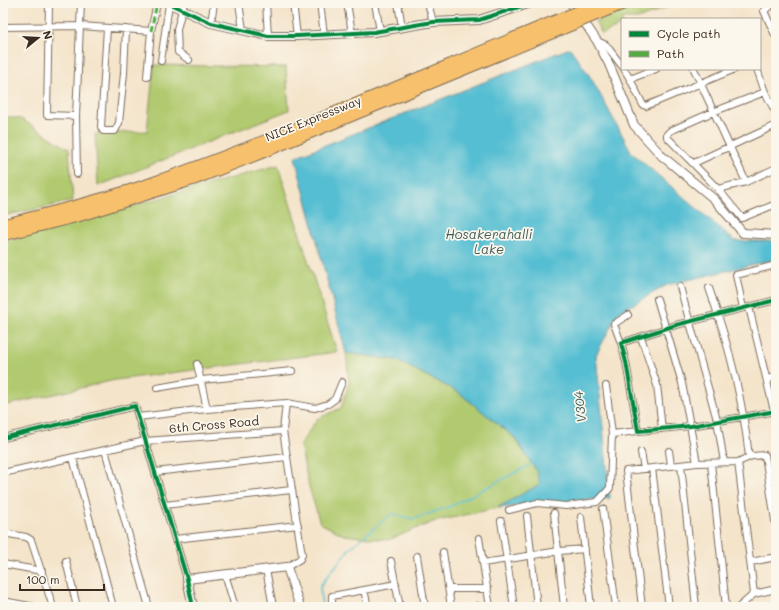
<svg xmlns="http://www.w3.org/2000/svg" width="779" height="610" font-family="Mali,sans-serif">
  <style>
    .green { fill: #b1ca6f; stroke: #767a46 }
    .water { fill: #55bed2; stroke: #487478 }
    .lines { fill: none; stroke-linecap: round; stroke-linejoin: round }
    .stream { stroke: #55bed2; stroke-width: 1.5 }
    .minor-casing { stroke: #7c6b5a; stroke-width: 8 }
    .tertiary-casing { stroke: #7c6b5a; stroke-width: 10 }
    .motorway-casing { stroke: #7c6b5a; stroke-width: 13 }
    .minor { stroke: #fff; stroke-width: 6 }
    .tertiary { stroke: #fff; stroke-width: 8 }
    .motorway { stroke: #f7c06c; stroke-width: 11 }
    .motorway-bridge-casing { stroke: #7c6b5a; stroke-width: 13; stroke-linecap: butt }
    .motorway-bridge { stroke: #f7c06c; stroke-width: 11 }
    .quiet { stroke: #55ab43; stroke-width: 3; stroke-dasharray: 6 3; stroke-linecap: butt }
    .cycleway-casing { stroke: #fbf7ec; stroke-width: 6 }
    .cycleway { stroke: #00873e; stroke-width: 4 }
    .labels { text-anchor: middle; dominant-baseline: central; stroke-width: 3.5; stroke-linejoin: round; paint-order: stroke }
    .street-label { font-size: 12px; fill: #3b2a1e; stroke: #fbf7ec }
    .water-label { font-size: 13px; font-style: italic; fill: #445e5d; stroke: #fbf7ec }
  </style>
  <rect width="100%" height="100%" fill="#fbf7ec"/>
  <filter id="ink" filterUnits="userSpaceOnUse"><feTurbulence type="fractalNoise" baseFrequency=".025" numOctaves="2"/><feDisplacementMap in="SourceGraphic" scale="8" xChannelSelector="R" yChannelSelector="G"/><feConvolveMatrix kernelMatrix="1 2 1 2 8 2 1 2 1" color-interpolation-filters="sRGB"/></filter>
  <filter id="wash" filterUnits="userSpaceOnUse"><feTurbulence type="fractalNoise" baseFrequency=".012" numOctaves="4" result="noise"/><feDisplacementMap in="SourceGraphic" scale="16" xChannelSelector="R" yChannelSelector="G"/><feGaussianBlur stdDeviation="0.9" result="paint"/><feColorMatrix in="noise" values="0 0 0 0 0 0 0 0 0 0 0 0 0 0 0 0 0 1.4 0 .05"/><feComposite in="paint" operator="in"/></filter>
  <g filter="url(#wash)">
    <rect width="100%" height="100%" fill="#f4e4ca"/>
    <path class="green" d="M642,3H677L638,19H622V25L602,34L595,22Z
      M154,65L286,67L289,110L98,186L95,134L147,131Z
      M3,116L21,119L69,149L73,201L3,216Z
      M278,165L337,352L115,380L3,406V242Z
      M346,353L396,360L458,392L514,437L536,470L541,484L497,508L433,522L388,540L344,535L320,523L309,487L300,445L317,419L341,408L349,383Z"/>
    <path class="water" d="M570,48L591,78L632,153L735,241H776V259L667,285L618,313L596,355L610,498L497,508L540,484L536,470L514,437L458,392L396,360L346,353L295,157Z"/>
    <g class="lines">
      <path class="stream" d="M322,607L320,586L350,548L391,514L414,519L451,506L532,464"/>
    </g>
  </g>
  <g filter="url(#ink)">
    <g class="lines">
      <defs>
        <path id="minor" d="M49,3L47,115L76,116
          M184,3L177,29L178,52L189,60
          M239,3L243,30
          M266,3L268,36
          M293,3L297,36
          M320,3L324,35
          M347,3L352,33
          M375,3L380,31
          M398,3L402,27
          M428,3L433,22
          M774,3L764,11L776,37
          M211,23L214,3
          M3,27L81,26L151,31
          M107,28L101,127L103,131H115L119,123L124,73L126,29
          M597,41L606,45L622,66
          M161,61L169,4
          M624,69L630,79
          M656,69L630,79L643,105L646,106L735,69
          M694,69L746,182
          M757,69L765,92L776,113
          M147,77L151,31L157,3
          M765,92L713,112L670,131L667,134V137L718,189L746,182L776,168
          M694,163L776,125
          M77,174L76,116L81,3
          M718,189L742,218L776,204
          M680,287L717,420L724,462
          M709,288C728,342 743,399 749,457
          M657,299L682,383L697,463
          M776,300L676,325L621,343L626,362L638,431L691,426L776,411
          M749,307L776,419
          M743,308L736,275L776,265
          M641,337L657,385L662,429
          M621,343L614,324L628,315
          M197,364L207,409
          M767,379L776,377
          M606,386L612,434
          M157,388L202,380L292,371
          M286,403L283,431L302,555L300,559L287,567
          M138,417L207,409L286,403L315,408L328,404L335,399L342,382
          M3,438L135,406L187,579
          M105,450L149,607
          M669,451L671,465
          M641,452L644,469
          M73,458L113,607
          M738,462L754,594
          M711,463L726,607
          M681,465L696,607
          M652,468L669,607
          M155,472L287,457
          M3,473L145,441L283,431
          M165,505L291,490
          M603,509L616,607
          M509,510L537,503L566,506L597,502L610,488L612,434L638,431
          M554,513L564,607
          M527,516L537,607
          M581,517L591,607
          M501,521L514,607
          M3,533L26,537L31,540L53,607
          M479,538L490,607
          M175,539L298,525
          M443,552L451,607
          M417,556L425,607
          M66,561L77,607
          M391,561L400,607
          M751,562L776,557
          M483,563L559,551L585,549
          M3,564L42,571
          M266,569L273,607
          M225,574L235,607
          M449,589H488
          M364,590L368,607
          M3,601L35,607
          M477,606L478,607
          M332,607V596L396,584
          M642,607L626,471L697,463L738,462L752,456L765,455L776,527
          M739,607L754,594L776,589"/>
        <path id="tertiary" d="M168,3L211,23L268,36H297L374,32L433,22L479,20L531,3
          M571,3L597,41L609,64L634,125L662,156L714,199L743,233L776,235
          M193,607L187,579L287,567L300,607"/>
        <path id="motorway" d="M600,13L625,3
          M3,225C51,213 100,201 147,185C290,135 430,72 570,15
          M3,235L78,216L197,178L263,152L576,23"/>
      </defs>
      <use href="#minor" class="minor-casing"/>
      <use href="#tertiary" class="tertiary-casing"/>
      <use href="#motorway" class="motorway-casing"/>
      <use href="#minor" class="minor"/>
      <use href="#tertiary" class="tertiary"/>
      <use href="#motorway" class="motorway"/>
      <defs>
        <path id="motorway-bridge" d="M570,15L594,5
          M576,23L600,13"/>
      </defs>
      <use href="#motorway-bridge" class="motorway-bridge-casing"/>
      <use href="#motorway-bridge" class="motorway-bridge"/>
      <path class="quiet" d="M151,31L157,3"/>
      <defs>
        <path id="cycleway" d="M168,3L211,23L268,36H297L374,32L433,22L479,20L531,3
          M776,300L676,325L621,343L626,362L638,431L691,426L776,411
          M3,438L135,406L187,579L193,607"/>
      </defs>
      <use href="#cycleway" class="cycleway-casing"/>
      <use href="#cycleway" class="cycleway"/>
    </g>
  </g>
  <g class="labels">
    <g class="street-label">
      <text transform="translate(313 118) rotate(-22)">NICE Expressway</text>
      <text transform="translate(214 424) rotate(-5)">6th Cross Road</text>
    </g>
    <g class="water-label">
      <text x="489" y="233">Hosakerahalli<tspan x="489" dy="15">Lake</tspan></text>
      <text transform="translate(579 407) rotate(-96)">V304</text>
    </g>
  </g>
  <rect width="779" height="610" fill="none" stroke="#fbf7ec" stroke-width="16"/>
  <rect x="621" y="18" width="140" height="52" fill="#fbf7ec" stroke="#aea59a"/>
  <rect x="629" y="31" width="20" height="6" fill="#00873e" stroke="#aea59a"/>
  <text x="657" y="38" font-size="12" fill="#3b2a1e">Cycle path</text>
  <rect x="629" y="51" width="20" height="6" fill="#55ab43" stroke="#aea59a"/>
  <text x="657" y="58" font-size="12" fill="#3b2a1e">Path</text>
  <g transform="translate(38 38) rotate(72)" stroke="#fbf7ec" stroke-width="3" paint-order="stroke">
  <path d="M0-3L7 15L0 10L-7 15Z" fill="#3b2a1e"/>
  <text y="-6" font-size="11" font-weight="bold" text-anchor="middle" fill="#3b2a1e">N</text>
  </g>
  <path d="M20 584v6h84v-6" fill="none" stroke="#3b2a1e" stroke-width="2"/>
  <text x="26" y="584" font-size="12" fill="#3b2a1e" stroke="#fbf7ec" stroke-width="3" paint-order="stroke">100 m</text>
</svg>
